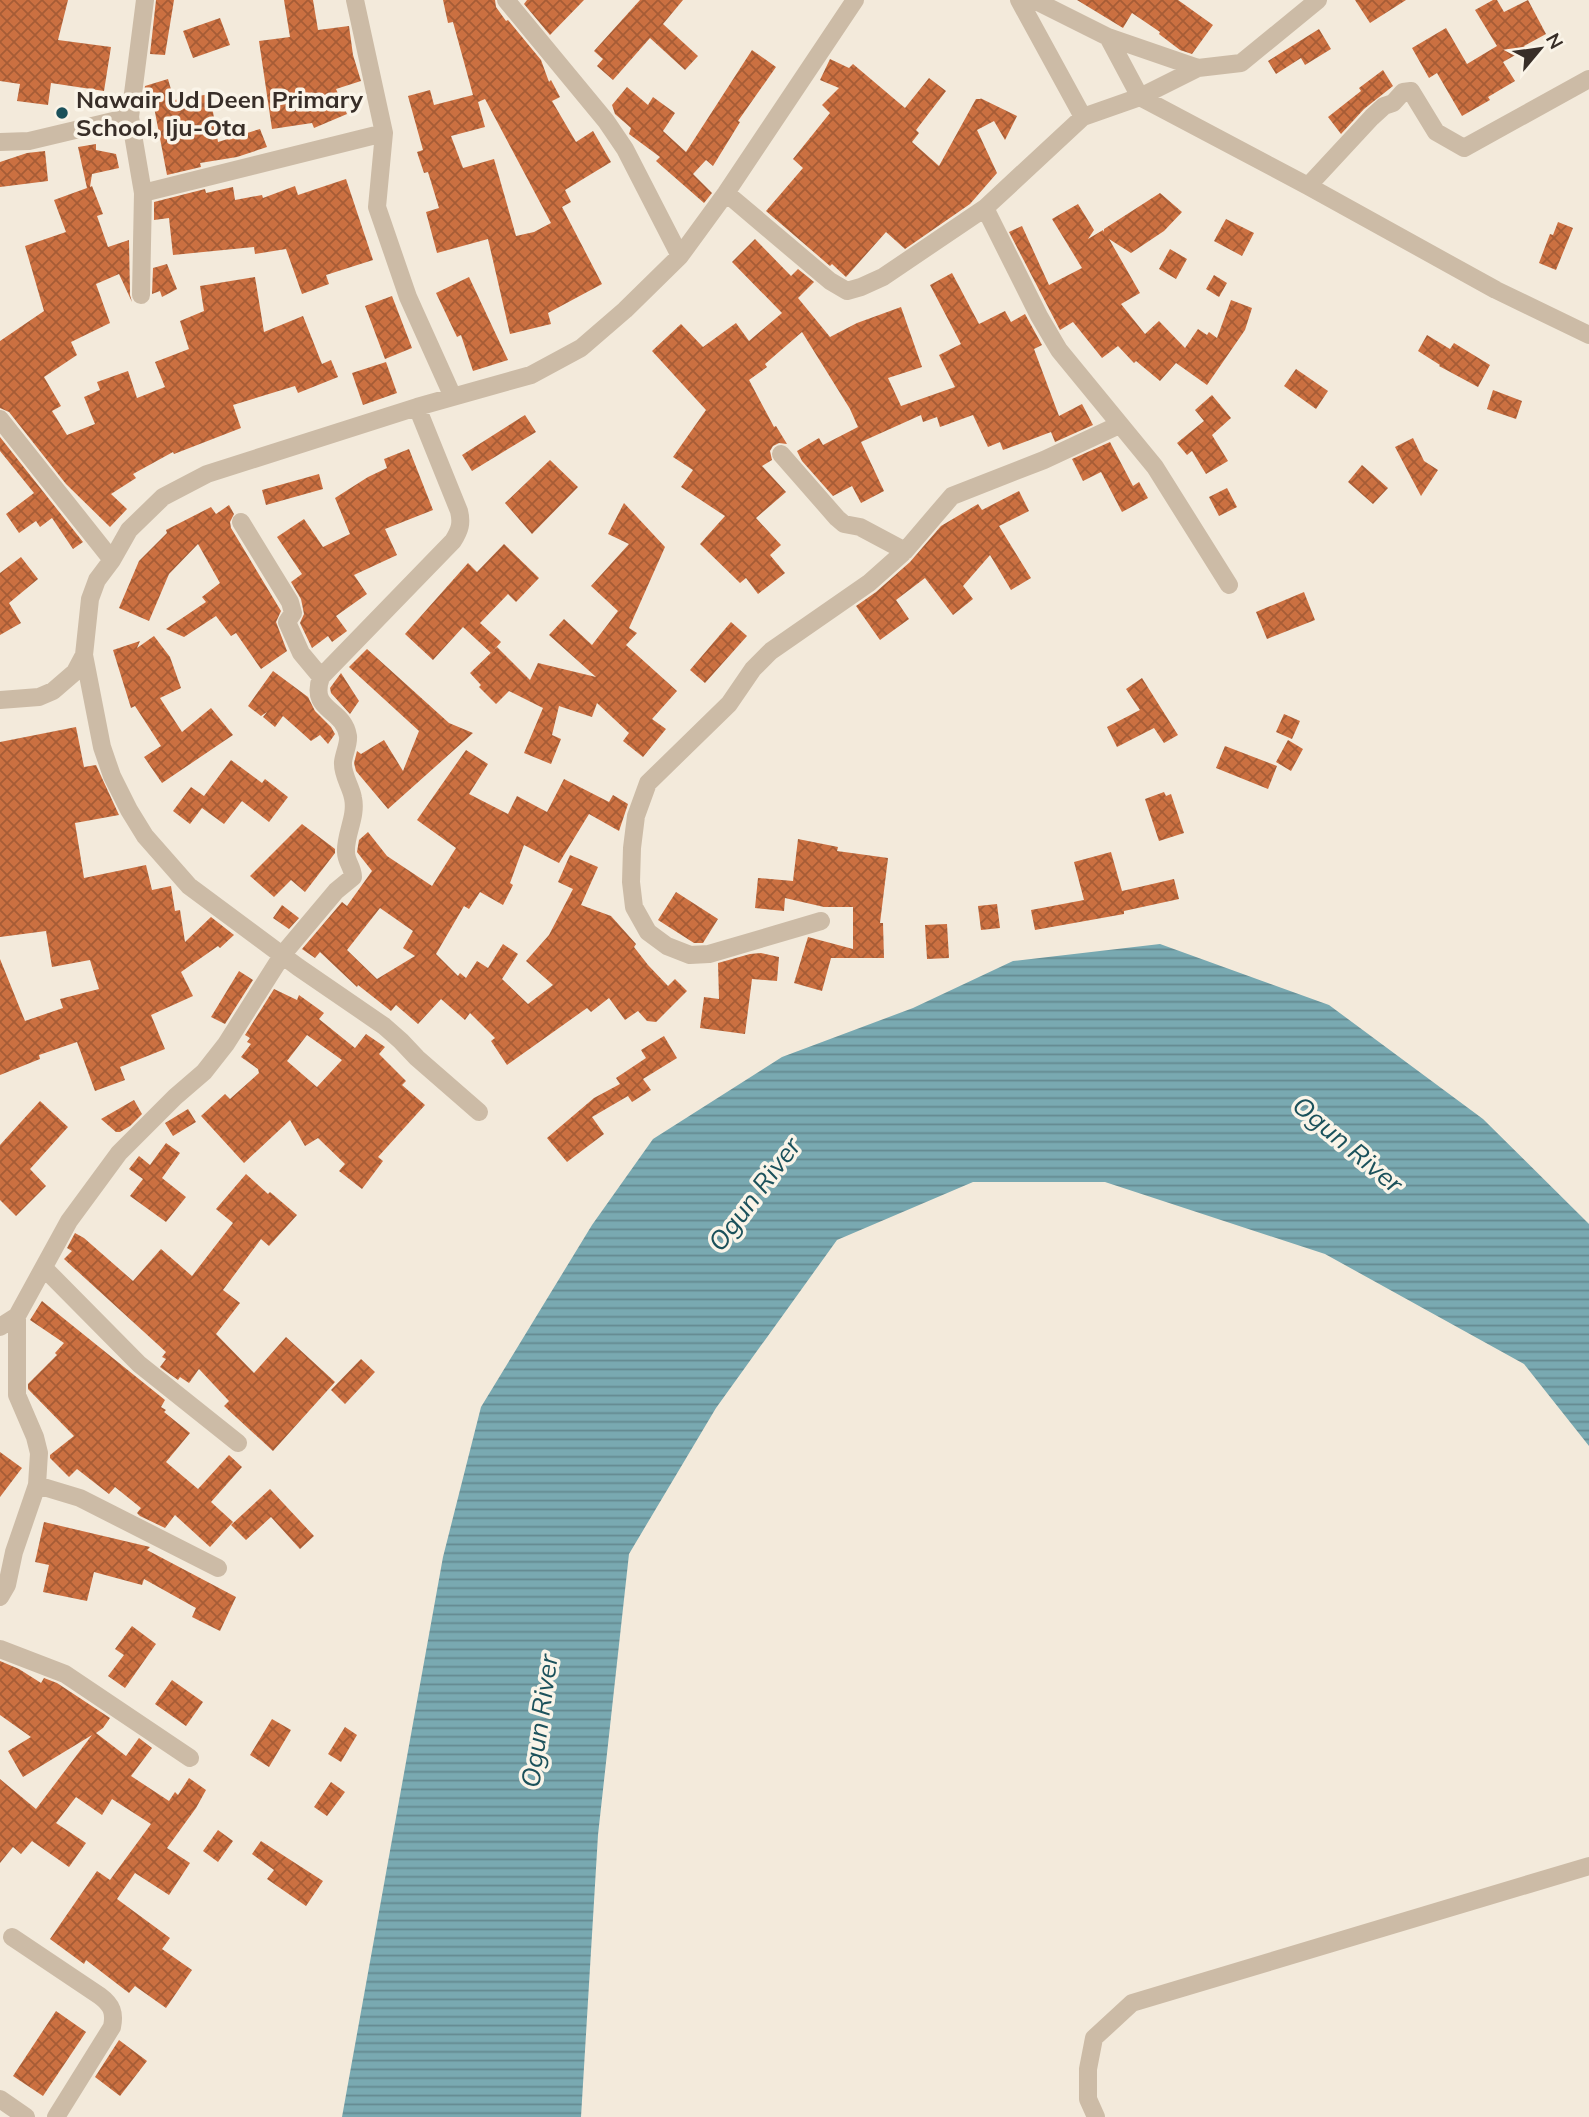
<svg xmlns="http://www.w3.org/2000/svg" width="1589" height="2117" font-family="Mulish,sans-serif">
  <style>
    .water { fill: url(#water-rules) }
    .building { fill: url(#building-cross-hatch); fill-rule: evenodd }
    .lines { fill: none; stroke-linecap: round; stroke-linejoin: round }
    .street { stroke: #ccbba6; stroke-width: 18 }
    .poi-dot { fill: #1b515b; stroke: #faf4e8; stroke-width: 2.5 }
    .labels { text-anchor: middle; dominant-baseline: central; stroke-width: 7; stroke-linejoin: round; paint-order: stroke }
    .poi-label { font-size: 24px; font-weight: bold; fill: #382e28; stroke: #faf4e8; text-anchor: start }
    .water-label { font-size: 26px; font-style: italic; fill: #1b515b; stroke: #faf4e8 }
  </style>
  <defs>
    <pattern id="water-rules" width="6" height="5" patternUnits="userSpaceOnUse" patternTransform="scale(1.75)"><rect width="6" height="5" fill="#79a9b1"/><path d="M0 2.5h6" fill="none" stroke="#648a90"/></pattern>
    <pattern id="building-cross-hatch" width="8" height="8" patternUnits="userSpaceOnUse" patternTransform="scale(1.75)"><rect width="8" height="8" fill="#cb7041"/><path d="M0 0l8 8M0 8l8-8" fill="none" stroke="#a65c36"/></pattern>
  </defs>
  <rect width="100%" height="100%" fill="#f3eadb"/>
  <path class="water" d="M1160,944L1329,1005L1483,1119L1589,1224V1446L1524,1364L1325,1254L1105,1182H973L837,1240L716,1408L629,1554L598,1835L581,2117H342L443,1557L481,1407L592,1225L653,1139L782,1057L913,1008L1013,961Z"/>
  <path class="building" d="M0,0H68L58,40L111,47L104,91L51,83L48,105L17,101L20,84L0,81Z
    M156,0H174L165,55L150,54Z
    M284,0H313L318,30L349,26L353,55L361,81L336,89L347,114L314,128L312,123L272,129L259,41L290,37Z
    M443,0H495L496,7L506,21L508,20L541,60L549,82L551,80L560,97L552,101L576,142L593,131L611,162L565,190L571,202L562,207L602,284L548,313L551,324L510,334L488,239L437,253L426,212L439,208L428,172L424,173L417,152L423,150L408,96L430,90L434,105L473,95L453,22L448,23ZM485,99L551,223L534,232L516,236L494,159L463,168L451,136L485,127L478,102Z
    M527,0H584L550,35L524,4Z
    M640,0H683L663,24L698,56L685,70L650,38L613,80L597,66L603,59L594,51Z
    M1077,0H1178L1213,25L1192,54L1180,50L1159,34L1160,32L1132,13L1123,28Z
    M1355,0H1406L1370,23Z
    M1493,0H1497L1504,12L1528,0L1546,34L1524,46L1526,49L1503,62L1515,81L1488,97L1490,100L1462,116L1437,73L1429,78L1412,48L1446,28L1467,64L1497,46L1475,10Z
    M220,18L230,45L193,58L183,31Z
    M1319,29L1331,49L1305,65L1301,58L1276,74L1268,61Z
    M752,50L776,67L738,121L740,122L713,166L706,160L693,174L712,193L704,203L656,161L660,157L629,134L631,128L615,114L612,105L627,87L648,105L653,97L675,113L663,131L686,152Z
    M830,59L849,68L853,64L905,108L929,78L946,91L916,130L919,133L912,142L939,166L976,99H981L980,98L1017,116L1005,140L994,121L977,130L997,173L970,204L905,249L886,232L846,277L832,264L830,266L766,211L803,168L793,159L830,113L822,105L839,88L820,80Z
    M1383,70L1393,86L1364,109L1341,134L1328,117L1361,91L1359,88Z
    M168,79L174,100L210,94L218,142L260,129L267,147L237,157L200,163L201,167L167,175L154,107L148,109L144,96L145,86Z
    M96,144V150L116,154L119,168L92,174L90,187L92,186L103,214L97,216L108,247L129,240L130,295L132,302L119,274L96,284L110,323L71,342L77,355L44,377L61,406L52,411L67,435L95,424L84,397L100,390L97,382L128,371L137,398L165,387L155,362L189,349L180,321L204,311L200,286L255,277L264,332L303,316L322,364L331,360L338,377L298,393L295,386L233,405L241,428L174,454L173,452L133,474L136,478L111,494L127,509L110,527L66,484L9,412L0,408V341L44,311L25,246L66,232L54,200L87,188L78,147Z
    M45,151L48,181L0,187V162L27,153Z
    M346,179L373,260L326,275L329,284L302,294L286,249L255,254L254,247L173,255L169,218L154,220V202L205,189L206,193L233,187L235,200L262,195L263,198L295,186L298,195Z
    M1160,193L1182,212L1164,231L1131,253L1109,239L1140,293L1121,304L1145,334L1159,321L1185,348L1198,329L1207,335L1209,332L1217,338L1231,300L1252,308L1245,330L1207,385L1176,363L1160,381L1136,361L1134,363L1118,346L1102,358L1073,322L1060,330L1009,232L1022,226L1049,285L1082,268L1052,219L1078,204L1094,230L1088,239L1103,230L1104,232V229Z
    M1226,219L1254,233L1242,256L1214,241Z
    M1558,222L1573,228L1556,270L1539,263L1550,234L1553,235Z
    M755,239L791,276L798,269L814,282L798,298L830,337L857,323L901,307L922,367L888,378L901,406L955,387L939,355L961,344L930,285L952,273L979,324L1005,311L1011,322L1025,314L1042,345L1034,349L1059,416L1082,404L1093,425L1055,442L1051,432L1003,450L1000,442L988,447L973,415L940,427L937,417L923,422L921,415L861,442L884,491L861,503L852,486L833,496L802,461L797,451L819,438L823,445L858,427L850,409L802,332L765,364L767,367L749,380L774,427L776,426L787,444L779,443L773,446L770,451L772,460L762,466L786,492L756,518L781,545L770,555L785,573L758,594L746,578L740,583L700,544L725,516L681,487L693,470L673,457L706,410L652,351L681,324L703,347L736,323L749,341L782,313L732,262Z
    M1170,249L1187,259L1176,279L1159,269Z
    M167,264L177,289L162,297L160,291L152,294L153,268Z
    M1214,275L1227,283L1219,297L1206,289Z
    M469,277L508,360L473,371L461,335L457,337L436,293Z
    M392,296L412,348L385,359L365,306Z
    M1427,335L1450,349L1454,343L1490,365L1478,387L1439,366L1440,365L1418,351Z
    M386,362L397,393L363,405L352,373Z
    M1296,369L1328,391L1316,409L1284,386Z
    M1493,390L1522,401L1516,419L1487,409Z
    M1212,395L1231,418L1212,435L1228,461L1206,474L1192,451L1187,455L1177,443L1204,421L1195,410Z
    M525,415L536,432L472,471L462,455Z
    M0,437L83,542L73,549L52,518L40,527L36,521L19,533L6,514L34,493L0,451Z
    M1413,438L1424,461L1438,470L1421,496L1395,447Z
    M1110,442L1133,486L1139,482L1148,498L1122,512L1101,472L1083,481L1072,459Z
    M409,449L433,510L385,529L397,555L354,575L367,594L336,616L347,631L332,642L328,636L312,648L300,623L304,614L301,599L291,582L302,574L277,537L304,519L323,547L350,534L335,498L368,477L387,468L384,459Z
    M550,460L578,487L532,534L505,503Z
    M1362,465L1388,488L1373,504L1348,482Z
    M319,474L323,489L266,505L262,490Z
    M1227,488L1237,507L1219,516L1209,497Z
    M1019,491L1029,511L999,526L1031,578L1011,590L990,555L963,586L973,599L953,615L925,578L896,600L909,619L880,640L856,606L876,592L910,562L941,526L978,504L982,510Z
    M624,503L665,547L629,628L637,633L626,645L677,691L652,719L666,729L643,757L623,741L629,733L597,703L592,717L559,706L552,735L561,739L551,764L524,753L543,708L509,691L496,704L479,687L481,685L470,673L497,647L530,680L538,663L596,677L549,635L564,619L592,645L618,611L591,586L629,544L608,534Z
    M229,505L234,514L230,522L231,528L281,611L276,622L287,651L261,669L236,633L231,636L216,616L184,637L166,629L206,602L202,597L220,583L198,544L169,574L149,621L119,608L139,561L167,533L166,530L211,507L216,514Z
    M504,544L539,578L516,602L508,594L480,623L501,642L491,653L463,627L433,660L405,634L468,563L477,572Z
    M21,557L38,579L9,603L21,623L0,635V573Z
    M1304,592L1315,620L1267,639L1256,612Z
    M731,622L747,636L705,683L690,670Z
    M154,636L170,657L181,688L160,698L182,732L211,708L233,735L162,783L144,757L161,746L135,706L131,708L113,650L140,641L137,648Z
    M367,649L449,723L473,733L388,809L356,771L354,763L357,751L361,754L384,740L403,771L419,731L349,667Z
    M273,671L308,697L315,711L331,727L335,734L328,744L320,735L311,741L283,716L275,727L263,717L267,712L261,716L248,706Z
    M341,673L359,701L350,714L331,693L330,688Z
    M1142,678L1178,735L1164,743L1154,728L1117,747L1107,727L1140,710L1126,689Z
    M1284,714L1300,721L1292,739L1276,732Z
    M76,727L84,767L96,765L119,815L75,823L84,878L146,865L152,890L171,886L175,911L180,910L185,942L211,917L234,935L220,948L218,946L181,972L193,996L151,1015L165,1049L120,1067L125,1080L95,1091L77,1042L39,1055L40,1059L0,1075V959L25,1021L63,1008L60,999L99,989L90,960L52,967L46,931L0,937V742Z
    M1288,740L1303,749L1291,771L1276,762Z
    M1225,746L1277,766L1268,789L1216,768Z
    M466,750L488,764L469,794L508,814L517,796L547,812L564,779L609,802L613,795L628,804L619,831L589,814L559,863L524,845L510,883L513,885L503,905L480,892L469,909L464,906L436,954L458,976L460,973L466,978L477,961L488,968L503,944L518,954L502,979L528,1004L553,985L526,961L549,935L573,889L558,882L570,855L598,867L581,905L611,916L636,944L634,947L648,965L668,986L675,979L687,991L656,1022L647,1021L638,1011L625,1020L609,998L591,1012L587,1008L507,1065L491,1041L495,1038L470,1013L465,1020L441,999L418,1024L396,1005L391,1011L358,985L357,987L320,952L315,958L302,949L342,902L347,906L372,871L357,852L359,840L368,832L387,856L432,886L456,848L417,820ZM380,908L413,931L403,948L415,956L377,979L347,950Z
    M231,760L262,783L265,779L288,797L269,822L242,801L224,824L202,808L190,824L173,811L191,787L204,796Z
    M1164,792L1166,796L1171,794L1184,833L1159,841L1145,799Z
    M302,824L335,849V853L305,892L291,880L274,897L250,876Z
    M798,839L838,847L837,851L888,858L880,923H883L884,958H831L822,991L794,983L808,937L853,949V907H824L785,898L784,911L755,908L758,878L793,881Z
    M1111,852L1122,891L1174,879L1179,899L1124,911V914L1035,930L1031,910L1084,900L1074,862Z
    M676,892L718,919L703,943H694L658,920Z
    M997,904L1000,928L981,930L978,906Z
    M282,905L299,918L289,929L273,918Z
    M947,924L949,958L927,959L925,925Z
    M761,953L779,957L777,981L752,979L745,1034L700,1028L704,997L719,999L718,963L750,954Z
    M239,971L253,980L225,1024L211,1017Z
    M274,989L297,1000L299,995L324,1013L319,1019L355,1048L366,1034L385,1047L379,1054L406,1081L402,1085L425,1105L378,1157L383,1161L362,1189L339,1171L345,1164L318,1138L305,1146L290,1120L244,1163L201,1116L225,1094L230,1099L259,1073L258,1069L241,1057L251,1044L247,1042L250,1038L245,1035ZM307,1035L342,1060L317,1087L287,1061Z
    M664,1036L677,1058L643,1079L651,1090L632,1102L628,1096L592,1117L604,1134L567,1162L547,1138L594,1098L620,1084L616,1078L646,1058L641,1050Z
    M134,1100L142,1114L130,1126L120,1132H116L101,1119Z
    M40,1101L68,1127L30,1169L46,1186L16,1216L0,1200V1145Z
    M188,1109L196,1122L173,1136L165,1123Z
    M166,1143L180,1153L162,1178L186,1197L166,1222L130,1196L143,1179L129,1169L139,1156L150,1165Z
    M246,1174L268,1194L270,1192L297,1215L269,1246L261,1239L223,1290L240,1303L216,1334L254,1373L286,1337L335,1382L273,1451L224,1406L229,1401L199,1369L189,1383L180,1377L178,1380L160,1367L166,1359L162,1357L166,1352L64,1259L72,1251L67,1248L75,1233L84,1238L133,1281L161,1249L192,1276L233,1223L216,1209Z
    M42,1301L165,1400L161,1407L166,1410L164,1412L190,1433L166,1462L198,1489L229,1455L242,1467L211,1502L233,1522L210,1547L175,1515L165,1528L140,1516L137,1513L141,1508L115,1487L109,1494L77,1469L69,1477L50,1458V1455L74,1436L28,1389V1384L57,1355L55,1353L64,1343L30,1320Z
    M361,1359L375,1372L345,1404L331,1390Z
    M0,1452L22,1468L0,1497Z
    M270,1489L314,1536L300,1549L271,1517L246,1540L231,1525Z
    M44,1522L150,1547L147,1550L236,1597L220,1631L192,1617L196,1608L144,1579L142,1585L94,1572L87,1601L43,1592L49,1565L35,1562Z
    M132,1626L156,1644L125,1688L108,1676L124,1655L115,1649Z
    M0,1661L19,1669L41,1683L44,1678L57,1683L110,1718L103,1728L96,1733L126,1756L139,1738L152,1748L131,1776L169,1801L175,1792L178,1795L189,1778L206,1790L196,1808L167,1848L190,1863L169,1895L135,1873L117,1899L170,1938L162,1949L192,1970L166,2008L135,1986L129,1993L86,1960L84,1964L50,1939L97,1871L110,1880L151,1824L112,1799L102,1815L76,1797L56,1823L86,1843L69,1867L32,1841L21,1854L13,1847L0,1863V1779L36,1809L92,1735L23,1777L8,1751L31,1737L0,1715Z
    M172,1680L203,1702L186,1726L155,1704Z
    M272,1719L291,1730L269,1767L250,1755Z
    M345,1727L357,1735L341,1762L328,1754Z
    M331,1782L345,1792L327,1816L314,1807Z
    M218,1830L233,1841L218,1862L203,1851Z
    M261,1841L323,1881L306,1906L267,1879L274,1870L252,1854Z
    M56,2011L86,2032L43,2096L13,2076Z
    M119,2040L147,2061L120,2096L95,2077Z"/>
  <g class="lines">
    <path class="street" d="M355,0L384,133L377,207L408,297L453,397
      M506,0L606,121L625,149L680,256
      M1019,0L1083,117
      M1034,0L1108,37L1198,68
      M1108,37L1140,97L1308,186L1496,290L1589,335
      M0,142L29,141L130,117
      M1308,186L1372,117L1384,106L1393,103L1403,92L1411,91L1436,132L1464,148L1589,79
      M143,193L384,133
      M726,193L830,281L847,291L861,287L883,277L985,208L1083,117L1140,97L1198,68L1241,63L1318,0
      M985,208L1039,316L1059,350L1155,467L1229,585
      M141,295L143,193L130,117L145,0
      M0,419L112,560
      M781,454L837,518L844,524L860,527L905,551
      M241,522L290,602L293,613L287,622L301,653L321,677
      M84,655L102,747L112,776L129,810L145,836L189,886L298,967L384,1026L401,1041L417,1058L479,1112
      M0,700L39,697L53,691L75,672L84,655L90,599L97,580L112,560L129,530L163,497L207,474L417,407L531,375L581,348L625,310L680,256L726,193L855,0
      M821,921L709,954L690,955L667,946L648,932L634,907L631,882L632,848L636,816L648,783L729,704L753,669L771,651L869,583L905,551L952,496L1044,460L1119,425
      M44,1268L139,1364L238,1443
      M0,1327L17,1316L69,1221L119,1153L175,1097L204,1072L226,1044L283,954L336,891L353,877C353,867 346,862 346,852C345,834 357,817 353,798C351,786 342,775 343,762C344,753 349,744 348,736C343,707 309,712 321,677L453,541C460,530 462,523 459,511L417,407
      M37,1485L80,1498L218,1568
      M0,1597L7,1585L14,1552L37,1485L39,1453L35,1437L17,1395V1316
      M0,1649L65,1674L190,1758
      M12,1937L100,1996C112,2005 115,2013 112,2027L56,2117
      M0,2099L26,2117
      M1096,2117L1088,2099V2069L1094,2038L1132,2003L1589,1866"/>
  </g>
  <circle class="poi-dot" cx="62" cy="113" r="7"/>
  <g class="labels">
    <g class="poi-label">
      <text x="76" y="99">Nawair Ud Deen Primary<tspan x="76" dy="28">School, Iju-Ota</tspan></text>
    </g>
    <g class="water-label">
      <text transform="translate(1348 1144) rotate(40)">Ogun River</text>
      <text transform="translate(754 1194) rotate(-53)">Ogun River</text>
      <text transform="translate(539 1721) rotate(-82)">Ogun River</text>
    </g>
  </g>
  <g transform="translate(1540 49) rotate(61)" stroke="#faf4e8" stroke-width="5" paint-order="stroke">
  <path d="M0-5L12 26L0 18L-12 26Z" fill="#382e28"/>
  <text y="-10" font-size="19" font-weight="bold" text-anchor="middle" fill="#382e28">N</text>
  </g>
</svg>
